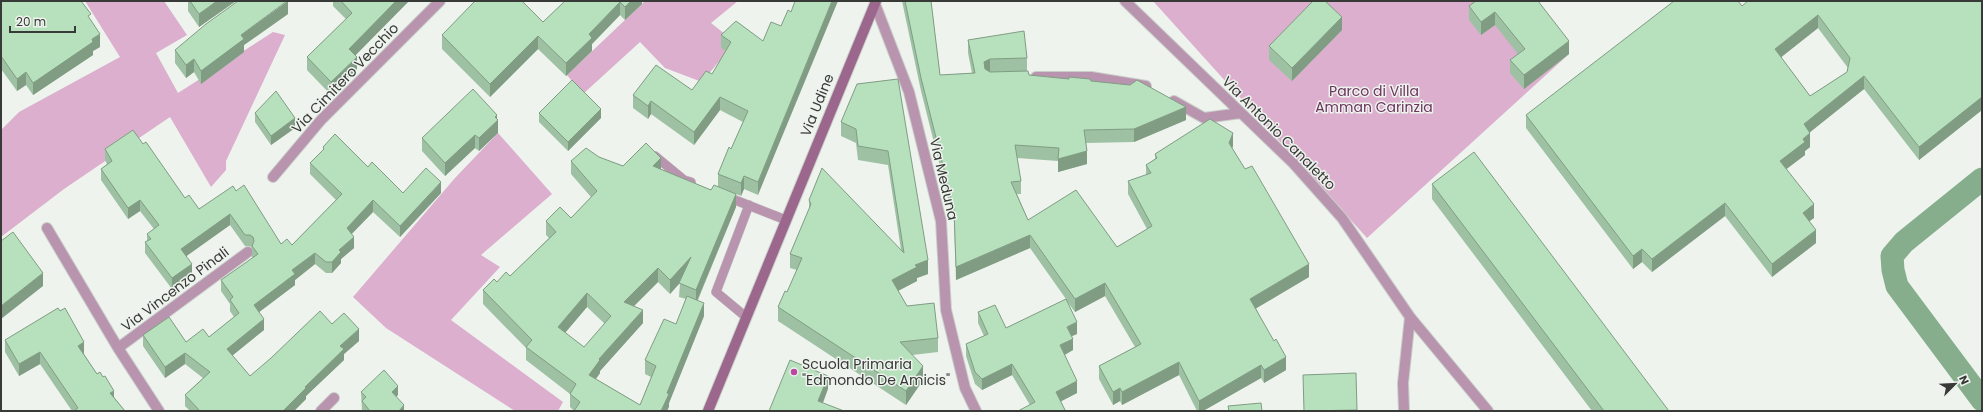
<svg xmlns="http://www.w3.org/2000/svg" width="1983" height="412" font-family="Poppins,sans-serif">
  <style>
    .green { fill: #dbafcd }
    .lines { fill: none; stroke-linecap: round; stroke-linejoin: round }
    .canal { stroke: #86ae8c; stroke-width: 23 }
    .lane-casing { stroke: #caceca; stroke-width: 10 }
    .street-casing { stroke: #caceca; stroke-width: 12 }
    .secondary-casing { stroke: #caceca; stroke-width: 12 }
    .lane { stroke: #b994ae; stroke-width: 9 }
    .street { stroke: #b994ae; stroke-width: 10 }
    .secondary { stroke: #9c678d; stroke-width: 10 }
    .wall { fill: #9dc1a2; fill-rule: evenodd }
    .shaded-wall { fill: #809d84 }
    .building { fill: #b7e0bc; stroke: #809d84; fill-rule: evenodd }
    .poi-dot { fill: #bb47a0; stroke: #eef3ee; stroke-width: 1.5 }
    .labels { text-anchor: middle; dominant-baseline: central; stroke-width: 3; stroke-linejoin: round; paint-order: stroke }
    .street-label { font-size: 14px; fill: #383a38; stroke: #eef3ee }
    .park-label { font-size: 14px; fill: #6c355e; stroke: #eef3ee }
    .poi-label { font-size: 14px; fill: #383a38; stroke: #eef3ee; text-anchor: start }
  </style>
  <rect width="100%" height="100%" fill="#eef3ee"/>
  <path class="green" d="M85,1H164L187,35L156,53L178,93L273,32L285,35L226,161V170L211,187L170,117L64,189L1,237V130L19,112L120,57Z
    M645,1H738L711,23L735,42L702,82L665,68L640,42L583,94L567,75Z
    M1153,1H1528L1569,54L1367,238Z
    M498,133L552,194L481,255L500,267L451,320L563,402L558,411H515L386,328L353,297L455,178Z"/>
  <g class="lines">
    <path class="canal" d="M1982,179L1904,242L1892,256L1893,270L1897,286L1982,400"/>
    <defs>
      <path id="lane" d="M655,156L684,180L691,182
        M725,196L786,220
        M746,317L716,292L749,205"/>
      <path id="street" d="M1125,1L1293,163L1342,218L1410,317L1488,411
        M875,4L909,92L941,221L946,310L965,388L976,411
        M1036,77H1091L1146,86
        M1174,101L1204,118L1241,113
        M273,177L321,120L440,1
        M47,228L118,348L159,411
        M118,348L248,252
        M321,411L334,398
        M1404,411L1403,383L1410,317"/>
      <path id="secondary" d="M708,411L876,1"/>
    </defs>
    <use href="#lane" class="lane-casing"/>
    <use href="#street" class="street-casing"/>
    <use href="#secondary" class="secondary-casing"/>
    <use href="#lane" class="lane"/>
    <use href="#street" class="street"/>
    <use href="#secondary" class="secondary"/>
  </g>
  <path class="wall" d="M1,1L91,20L100,47L93,51V55L33,95L26,85L17,91L1,69Z
    M188,1H236L199,27L188,11Z
    M333,1H409L355,55L357,69L331,95L307,70V57L346,19L333,6Z
    M565,1H642V4L625,20L620,15L592,44V51L566,76L538,49L490,97L442,49V35L543,22Z
    M902,1H931L940,75L972,73L968,53V40L1027,58V71L1029,75L1091,81L1186,120L1134,142L1086,143L1087,164L1058,172V161L1017,158L1021,181V194H1017L1028,220L1117,247L1147,229L1128,194V181L1146,175V165L1155,159V154L1233,146L1232,148L1309,277L1256,308L1286,370L1264,383L1261,378L1203,411H1197L1179,375L1122,405L1120,401L1113,405L1099,379V366L1135,347L1105,296L1075,312L1066,300L1077,334L1072,336L1073,350L1065,355L1077,393L1061,401L1065,411L1030,405L1012,375L982,390L975,384L966,356V344L984,336L978,323V312L1006,328L1066,299L1030,248L956,280L954,222L921,91Z
    M1476,1L1569,54L1524,89L1510,73V60L1518,54L1495,25L1481,35L1469,20V6Z
    M1982,1V110L1919,160L1864,89L1810,132V147L1805,151V155L1786,169L1814,218L1809,221L1816,243L1772,277L1725,216L1652,272L1642,262L1633,269L1526,128V115L1742,6ZM1818,28L1848,68L1847,72L1810,96L1781,57Z
    M288,14L244,45V52L201,84L194,72L186,78L175,63V50Z
    M1342,30L1292,81L1269,60V46Z
    M721,35L763,41L758,195L744,189L741,196L736,194V207L698,300L704,316L669,403V407L574,411L570,407V394L526,360V348L483,304V290L497,282L510,276L549,238L546,235V221L571,218L591,197L571,174V161L599,157L623,166L661,169L711,190L718,186V174L731,149L743,122L720,110L694,145L651,114L648,119L633,108V95L692,90L712,74L726,51L721,48ZM658,282L670,294L680,283L679,297L686,299L676,324L645,360V374L651,377L640,405L596,379L600,373V371L643,323L634,306ZM587,307L605,324L584,347L565,333Z
    M898,79L928,274L917,278V281L898,291L907,306L938,338V352L912,355L923,380L906,405L778,321V307L787,292L797,270L790,268V254L809,211V200L901,250L888,165L858,160L856,143L841,136V122Z
    M255,113L295,128L271,145L255,122Z
    M539,113L601,118L568,151L539,122Z
    M497,119L498,133L479,151L475,148L445,176L422,151V138Z
    M143,144L185,198L199,209L236,191L281,244L292,245L336,200L310,174V163L323,151V147L368,167L403,193H441L400,237L373,212L351,234L354,248L341,259V263L332,273H326L315,264L295,280V285L259,312L264,330L232,355L250,376L332,324L359,341L344,354V360L306,396V399L294,411H190L185,406V395L203,378L185,364L165,378L143,346V335L186,342L209,337L234,317L230,311V304L221,291V280L253,258L252,257V248L250,246H245L230,225L186,256L192,275L172,289L145,253V242L147,241V234L154,229L140,211L128,219L101,180V169L107,164L105,160V149Z
    M1432,184L1669,411H1592L1432,199Z
    M5,340L84,353V354L97,374L114,397L125,411H72L40,364L19,376L5,352Z
    M361,392L398,395L396,397L404,411H362Z"/>
  <path class="shaded-wall" d="M217,1H236L199,27V14Z
    M288,1V14L244,45V52L201,84V71L241,35Z
    M396,1H409L349,62V49Z
    M631,1H642V4L625,20V7Z
    M832,1H838L758,195V182Z
    M620,2V15L592,44V51L566,76V63L589,34Z
    M1495,12V25L1481,35V22Z
    M1818,15V28L1775,62V49Z
    M1342,17V30L1292,81V68Z
    M100,34V47L93,51V55L33,95V83Z
    M538,36V49L490,97V84Z
    M1569,41V54L1524,89V75Z
    M357,57V69L331,95V82Z
    M194,59V72L186,78V65Z
    M990,59V72L984,75V62Z
    M26,72V85L17,91V79Z
    M1864,76V89L1804,137V124Z
    M720,97V110L694,145V132Z
    M1982,97V110L1919,160V147Z
    M651,101V114L648,119V106Z
    M1186,107V120L1134,142V129Z
    M601,109V118L568,151V142Z
    M497,115V121L498,120V133L479,151V138Z
    M295,118V128L271,145V136Z
    M1233,133V146L1229,156V143Z
    M1810,133V147L1805,151V155L1780,174V161L1803,139Z
    M475,135V148L445,176V163Z
    M1087,151V164L1058,172V159Z
    M661,158V172L653,166Z
    M744,176V189L741,196V183Z
    M441,182V193L400,237V226Z
    M736,194V207L696,303V290Z
    M140,200V211L128,219V208Z
    M373,200V212L347,239V228Z
    M1725,203V216L1652,272V259Z
    M1814,204V218L1803,226V213Z
    M230,214V225L181,260V249Z
    M1816,230V243L1772,277V264Z
    M1030,235V248L956,280V267Z
    M354,237V248L341,259V263L332,273V262L339,250Z
    M1642,249V262L1633,269V256Z
    M315,253V264L295,280V285L254,316V305L292,270Z
    M691,257V270L670,294V280Z
    M928,260V274L917,278V281L892,294V280L915,265Z
    M192,264V275L172,289V278Z
    M1309,264V277L1250,312V299Z
    M658,268V282L624,316V302Z
    M43,273V286L1,319V306Z
    M1105,283V296L1075,312V299Z
    M587,293V307L558,341V327Z
    M704,303V316L669,403V407L667,411H661L667,393Z
    M643,310V323L600,371V373L589,388V375L599,359Z
    M264,319V330L227,360V349Z
    M1077,322V334L1067,338V327Z
    M359,329V341L344,354V360L306,396V399L294,411H283L305,387L340,346Z
    M1073,339V350L1060,357V345Z
    M84,342V353L78,358V346Z
    M40,352V364L19,376V364Z
    M185,353V364L165,378V367Z
    M1286,357V370L1264,383V370Z
    M1179,362V375L1122,405V392Z
    M1012,364V375L982,390V379Z
    M1261,365V378L1203,411H1199V401Z
    M923,366V380L906,405V391Z
    M828,376V389L820,411L818,401Z
    M1077,381V393L1056,404V392Z
    M398,386V395L392,401V392Z
    M1120,388V401L1113,405V392Z
    M114,391V402L110,393Z
    M404,405V411H399Z"/>
  <path class="building" d="M1,1H81L91,14L88,16L100,34L92,39L93,42L33,83L26,72L17,79L1,56Z
    M190,1H217L199,14Z
    M238,1H287L241,35L244,39L201,71L194,59L186,65L175,50L206,24Z
    M341,1H396L349,49L357,57L331,82L307,57L352,13Z
    M475,1H522L543,22L565,1H631L625,7L620,2L589,34L592,38L566,63L538,36L490,84L442,35Z
    M795,1H832L758,182L744,176L741,183L718,174L729,147L731,149L748,111L720,97L694,132L651,101L648,106L633,95L656,65L692,90L706,71L712,74L731,42L721,35L736,21L763,41L771,22L781,26L788,10L791,12Z
    M905,1H931L940,75L975,73L968,40L1024,31L1027,58L990,59L984,62L985,69L990,72L1028,71L1029,75L1069,79V77L1090,79L1091,81L1130,85L1137,80L1186,107L1134,129L1084,130L1087,151L1058,159L1059,148L1015,145L1021,181L1011,182L1028,220L1076,190L1117,247L1152,226L1128,181L1151,173L1146,165L1157,158L1155,154L1210,119L1233,133L1229,143L1245,169L1252,166L1309,264L1250,299L1274,341L1276,339L1286,357L1264,370L1261,365L1199,401L1179,362L1122,392L1120,388L1113,392L1099,366L1141,344L1105,283L1075,299L1030,235L956,267L954,209L921,78Z
    M1313,1H1325L1342,17L1292,68L1269,46Z
    M1476,1H1538L1569,41L1524,75L1510,60L1525,49L1495,12L1481,22L1469,6Z
    M1674,1H1738L1742,6L1748,1H1982V97L1919,147L1864,76L1804,124L1810,133L1803,139L1805,142L1780,161L1814,204L1803,213L1816,230L1772,264L1725,203L1652,259L1642,249L1633,256L1526,115ZM1818,15L1850,58L1847,72L1810,96L1775,49Z
    M898,79L928,260L915,265L917,267L892,280L907,306L934,303L938,338L900,342L923,366L906,391L778,307L785,291L787,292L802,258L790,254L811,204L809,200L822,168L904,253L888,151L858,146L856,129L841,122L857,84Z
    M572,80L601,109L568,142L539,113Z
    M473,89L497,115L495,117L498,120L479,138L475,135L445,163L422,138Z
    M276,91L295,118L271,136L255,113Z
    M133,130L143,144L146,142L185,198L189,195L199,209L233,186L236,191L244,185L281,244L287,239L292,245L342,194L310,163L324,149L323,147L335,134L368,167L372,162L403,193L426,168L441,182L400,226L373,200L347,228L354,237L339,250L341,252L332,262H326L315,253L292,270L295,274L254,305L264,319L227,349L250,376L271,358L320,311L332,324L344,313L359,329L340,346L344,349L305,387L306,388L283,411H200L185,395L210,372L185,353L165,367L143,335L169,317L186,342L203,329L209,337L239,313L230,300L233,297L221,280L258,254L252,246L254,241L253,237L250,235H245L230,214L181,249L192,264L172,278L145,242L151,239L147,234L159,225L140,200L128,208L101,169L112,161L105,149Z
    M646,143L661,158L653,166L711,190L714,185L736,194L696,290L679,283L691,257L670,280L658,268L624,302L643,310L599,359L600,360L589,375L640,405L656,366L645,360L664,319L676,324L687,296L704,303L667,393L669,394L661,411H574L580,402L570,394L576,384L526,347L532,340L483,290L494,279L497,282L506,272L510,276L556,232L546,221L560,207L571,218L597,191L571,161L586,148L599,157L623,166ZM587,293L611,316L584,347L558,327Z
    M1474,152L1669,411H1604L1432,184Z
    M13,232L43,273L1,306V241Z
    M1066,299L1077,322L1067,327L1073,339L1060,345L1077,381L1056,392L1065,410L1063,411H1018L1035,402L1012,364L982,379L975,372L966,344L988,334L978,312L995,305L1006,328Z
    M58,308L60,311L65,308L84,342L78,346L97,374L100,372L103,377L105,376L114,391L110,393L125,411H74L78,408L40,352L19,364L5,340Z
    M790,360L828,376L818,401L844,411H769Z
    M384,370L398,386L392,392L404,405L399,411H370L362,401L366,397L361,392Z
    M1356,373L1357,410L1304,411L1303,375Z
    M1261,403L1262,411H1229L1228,406Z"/>
  <circle class="poi-dot" cx="794" cy="372" r="4"/>
  <g class="labels">
    <g class="street-label">
      <text transform="translate(345 78) rotate(-46)">Via Cimitero Vecchio</text>
      <text transform="translate(817 105) rotate(-68)">Via Udine</text>
      <text transform="translate(1279 133) rotate(45)">Via Antonio Canaletto</text>
      <text transform="translate(944 179) rotate(77)">Via Meduna</text>
      <text transform="translate(175 289) rotate(-37)">Via Vincenzo Pinali</text>
    </g>
    <g class="park-label">
      <text x="1374" y="91">Parco di Villa<tspan x="1374" dy="16">Amman Carinzia</tspan></text>
    </g>
    <g class="poi-label">
      <text x="802" y="364">Scuola Primaria<tspan x="802" dy="16">"Edmondo De Amicis"</tspan></text>
    </g>
  </g>
  <rect width="1983" height="412" fill="none" stroke="#383a38" stroke-width="4"/>
  <g transform="translate(1955 384) rotate(66)" stroke="#eef3ee" stroke-width="3" paint-order="stroke">
  <path d="M0-3L7 15L0 10L-7 15Z" fill="#383a38"/>
  <text y="-6" font-size="11" font-weight="bold" text-anchor="middle" fill="#383a38">N</text>
  </g>
  <path d="M10 26v6h65v-6" fill="none" stroke="#383a38" stroke-width="2"/>
  <text x="16" y="26" font-size="12" fill="#383a38" stroke="#eef3ee" stroke-width="3" paint-order="stroke">20 m</text>
</svg>
